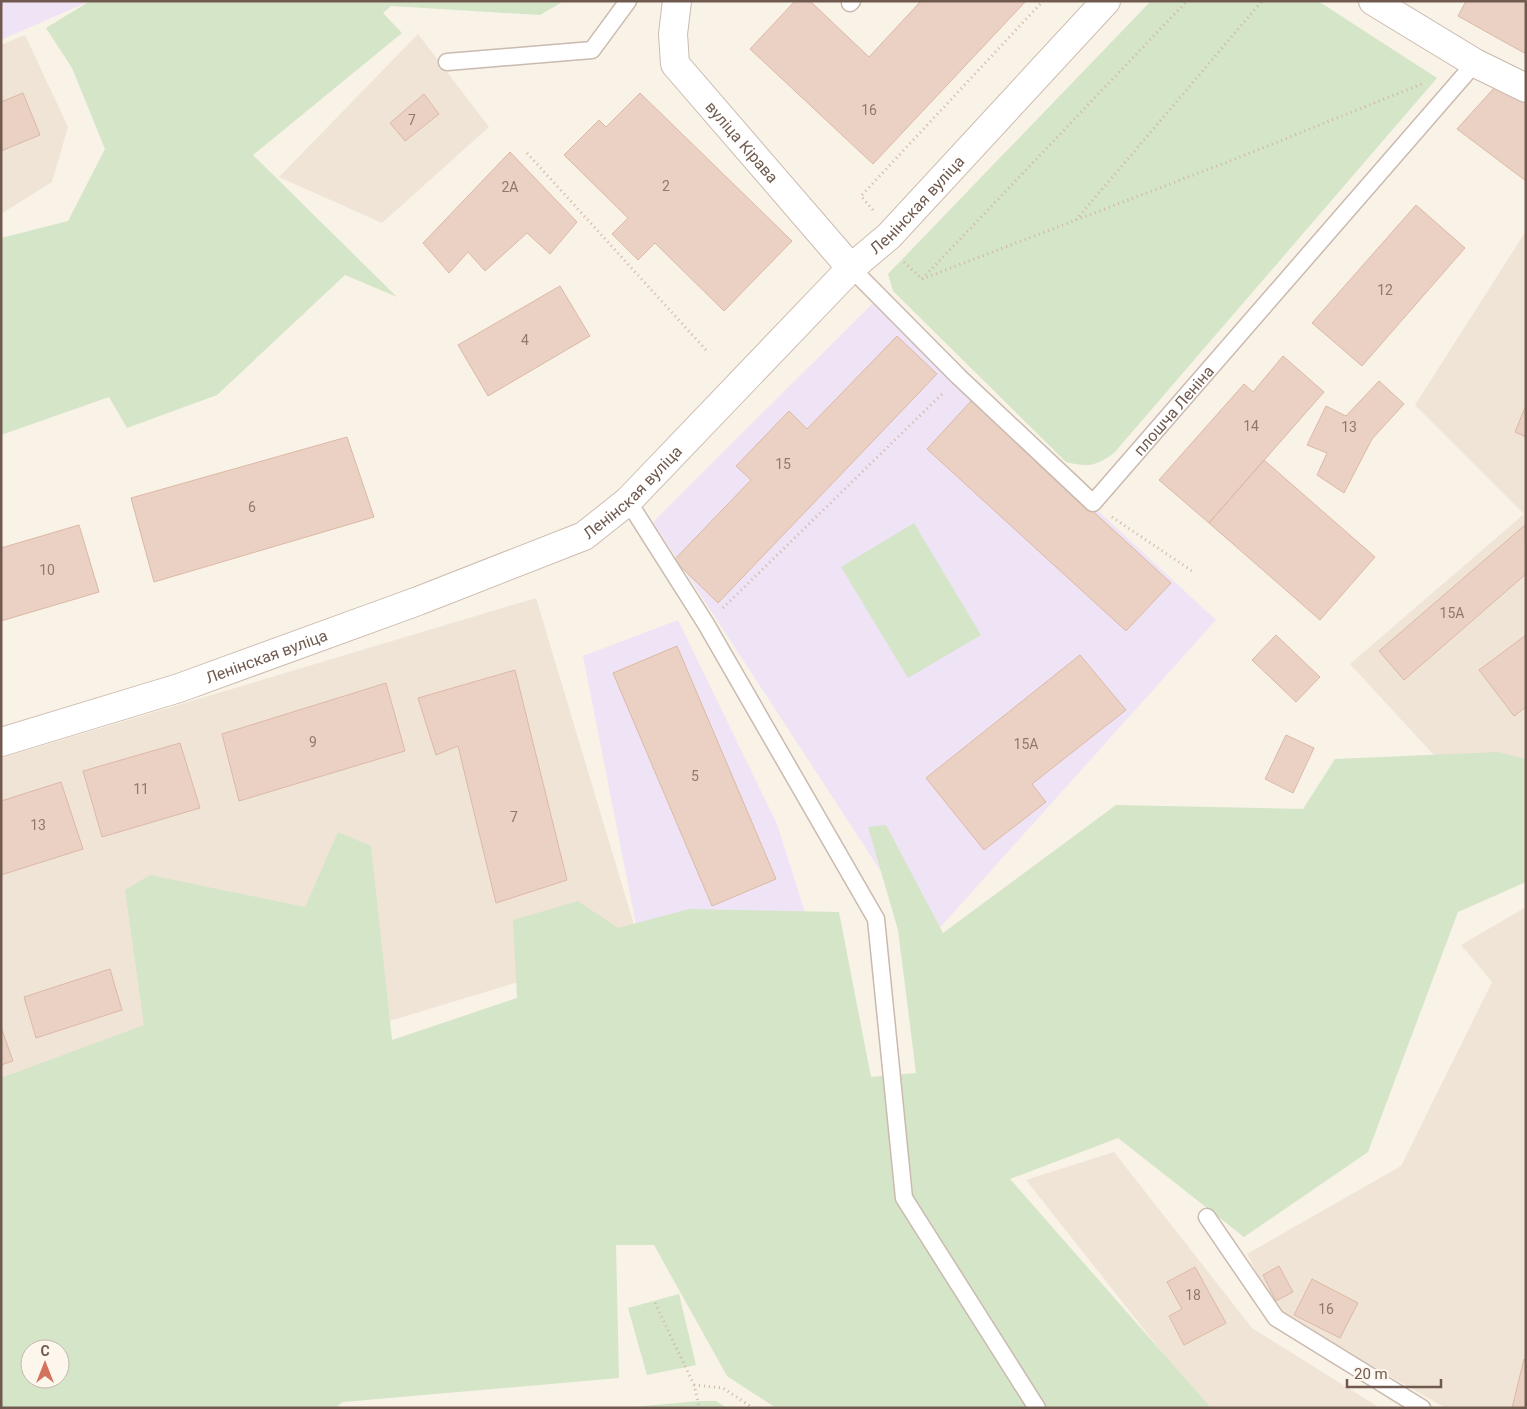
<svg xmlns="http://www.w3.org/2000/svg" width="1527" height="1409" font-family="Roboto,sans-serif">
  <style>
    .residential { fill: #f0e4d7 }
    .education { fill: #efe4f6 }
    .green { fill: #d5e5c8; fill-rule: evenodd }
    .building { fill: #ebd1c3; stroke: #dcb8a5 }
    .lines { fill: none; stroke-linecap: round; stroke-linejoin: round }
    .service-casing { stroke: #cabaaf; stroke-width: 19 }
    .minor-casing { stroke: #cabaaf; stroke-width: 30 }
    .tertiary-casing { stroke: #cabaaf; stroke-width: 30 }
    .secondary-casing { stroke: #cebcb0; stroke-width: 30 }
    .path { stroke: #d0b5a6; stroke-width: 3; stroke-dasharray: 1 4; stroke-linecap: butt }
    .service { stroke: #fff; stroke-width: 16 }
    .minor { stroke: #fff; stroke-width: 28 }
    .tertiary { stroke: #fff; stroke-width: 28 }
    .secondary { stroke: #fff; stroke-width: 28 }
    .labels { text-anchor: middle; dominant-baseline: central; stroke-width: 4; stroke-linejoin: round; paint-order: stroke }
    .number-label { font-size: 14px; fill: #8f786c }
    .street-label { font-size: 16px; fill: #705a4f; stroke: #fdf6ed }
  </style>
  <rect width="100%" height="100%" fill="#f9f2e7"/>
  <path class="residential" d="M418,34L489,127L382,223L279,177Z
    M25,35L68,127L52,182L1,214V45Z
    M1526,231V514H1525L1526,515V788L1455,778L1350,664L1524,514L1415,405Z
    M536,598L640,945L1,1139V758Z
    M1526,907V1408H1446L1278,1313L1247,1254L1401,1166L1492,982L1461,945Z
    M1114,1152L1252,1328L1380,1408H1182L1169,1361L1026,1180Z"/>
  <path class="education" d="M1,1H90L1,40Z
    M873,303L1216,620L927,942L653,522Z
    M678,620L777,824L828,985L640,945L583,656Z"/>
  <path class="green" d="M90,1H564L540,15L391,6L383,13L402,33L253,155L397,297L345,275L217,395L127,428L109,397L1,435V238L68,221L105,149L72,68L46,28Z
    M1151,1H1318L1437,78L1114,453C1095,467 1087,467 1066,462L893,291L888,274Z
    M914,523L981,635L908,678L841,567Z
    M1498,752L1526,759V882L1458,912L1368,1152L1244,1237L1118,1138L1010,1179L1211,1408H776L727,1376L654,1245H616L619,1378L343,1402L335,1408H1V1078L144,1025L125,890L150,875L305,907L338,832L371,846L392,1040L517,998L513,920L578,901L618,928L689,909L839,912L871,1077L916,1073L898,930L868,827L886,825L943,933L1116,805L1303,809L1335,759ZM30,1349H60V1379H30Z
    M679,1294L696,1365L647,1375L628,1308Z
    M698,1401H716L727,1408H623Z"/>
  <path class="building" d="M795,1H810L869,57L921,1H1026L873,164L750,49Z
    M1466,1H1526V54L1458,16Z
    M1495,87L1526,97V181L1457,129Z
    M23,93L40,135L1,151V102Z
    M640,93L792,241L724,311L655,243L638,260L612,234L628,218L564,155L599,120L606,127Z
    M424,94L439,114L405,141L390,123Z
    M510,152L577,222L550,254L527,233L485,271L468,252L449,273L423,243Z
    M1416,205L1465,248L1362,366L1312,323Z
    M560,286L590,336L488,396L458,345Z
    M897,336L937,374L718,603L674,560L751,480L736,466L789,411L807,429Z
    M1283,356L1324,392L1209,523L1159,480L1244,384L1253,392Z
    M1379,381L1404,404L1372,439L1344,493L1317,475L1327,453L1307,445L1326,406L1346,416Z
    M972,400L1171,583L1126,631L927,449Z
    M1526,405V437L1515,432Z
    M347,437L374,517L154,582L131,498Z
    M1264,460L1375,557L1320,620L1209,523Z
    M79,525L99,592L1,621V548Z
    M1525,525L1526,574L1404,680L1379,651Z
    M1276,635L1320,677L1296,702L1252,660Z
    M1526,635V707L1514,716L1479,670Z
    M677,646L776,879L712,906L613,673Z
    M1080,655L1126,710L1032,784L1046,802L984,850L926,778Z
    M515,670L567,880L496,903L458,746L436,755L418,698Z
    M386,683L405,751L239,801L222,734Z
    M1286,735L1314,748L1293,793L1265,779Z
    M180,743L200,808L102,837L83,771Z
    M61,782L83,849L1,875V801Z
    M110,969L122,1010L36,1038L24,997Z
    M1,1027L13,1061L1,1065Z
    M1279,1266L1293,1292L1276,1301L1263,1275Z
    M1195,1267L1226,1323L1184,1345L1169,1316L1182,1309L1167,1282Z
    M1312,1279L1358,1303L1340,1338L1294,1315Z
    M1524,1359L1526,1360V1408H1512Z"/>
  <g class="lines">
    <defs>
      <g id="service">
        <path d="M850,3L852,1"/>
        <path d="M447,62L592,50L628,1"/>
        <path id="s1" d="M851,268L959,377L1093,503L1475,63"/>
        <path d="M628,501L706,624L876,919L904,1198L1037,1408"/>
        <path d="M1207,1217L1276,1318L1422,1408"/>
      </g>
      <g id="minor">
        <path id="s2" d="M677,1L673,34L675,64L851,268"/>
      </g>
      <path id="tertiary" d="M1373,1L1475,63L1526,88"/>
      <g id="secondary">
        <path id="s3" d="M1,742L179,688L418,601L584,536L628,501L851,268L889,236L1106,1"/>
      </g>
    </defs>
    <use href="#service" class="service-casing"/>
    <use href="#minor" class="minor-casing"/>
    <use href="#tertiary" class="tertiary-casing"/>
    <use href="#secondary" class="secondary-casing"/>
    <path class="path" d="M527,153L706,350
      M873,210L861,196L1043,1
      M1076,220L1262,1
      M904,262L922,279L1187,1
      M922,279L1230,161L1424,83
      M1112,517L1195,573
      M723,608L942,394
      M655,1303L694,1385L698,1401L699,1408
      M694,1385L723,1388L753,1408"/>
    <use href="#service" class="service"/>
    <use href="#minor" class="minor"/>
    <use href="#tertiary" class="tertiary"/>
    <use href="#secondary" class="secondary"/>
  </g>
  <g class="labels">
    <g class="number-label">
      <text x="869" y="110">16</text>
      <text x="412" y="120">7</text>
      <text x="666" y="186">2</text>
      <text x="510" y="187">2А</text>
      <text x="1385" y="290">12</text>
      <text x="525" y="340">4</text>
      <text x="1251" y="426">14</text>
      <text x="1349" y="427">13</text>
      <text x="783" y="464">15</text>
      <text x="252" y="507">6</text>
      <text x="47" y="570">10</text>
      <text x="1452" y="613">15А</text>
      <text x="313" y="742">9</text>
      <text x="1026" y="744">15A</text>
      <text x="695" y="776">5</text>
      <text x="141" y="789">11</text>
      <text x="514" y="817">7</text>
      <text x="38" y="825">13</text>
      <text x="1193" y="1295">18</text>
      <text x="1326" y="1309">16</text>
    </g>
    <g class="street-label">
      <text stroke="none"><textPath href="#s2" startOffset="166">вуліца Кірава</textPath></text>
      <text stroke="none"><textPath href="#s3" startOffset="1089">Ленінская вуліца</textPath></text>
      <text stroke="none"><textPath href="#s1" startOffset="460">плошча Леніна</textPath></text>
      <text stroke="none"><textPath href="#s3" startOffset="684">Ленінская вуліца</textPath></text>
      <text stroke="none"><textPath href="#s3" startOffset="279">Ленінская вуліца</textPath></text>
    </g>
  </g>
  <rect width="1527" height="1409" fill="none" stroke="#705a4f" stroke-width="5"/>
  <g transform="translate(45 1364)"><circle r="24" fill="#fdf6ed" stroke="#c5b8ae"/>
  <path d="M0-4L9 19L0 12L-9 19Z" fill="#d3735d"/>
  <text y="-8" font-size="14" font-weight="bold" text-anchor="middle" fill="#705a4f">С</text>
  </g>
  <path d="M1347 1379v8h94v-8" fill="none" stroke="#705a4f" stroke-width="2.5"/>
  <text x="1354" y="1379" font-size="15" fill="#705a4f" stroke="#fdf6ed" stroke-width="4" paint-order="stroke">20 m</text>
</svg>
